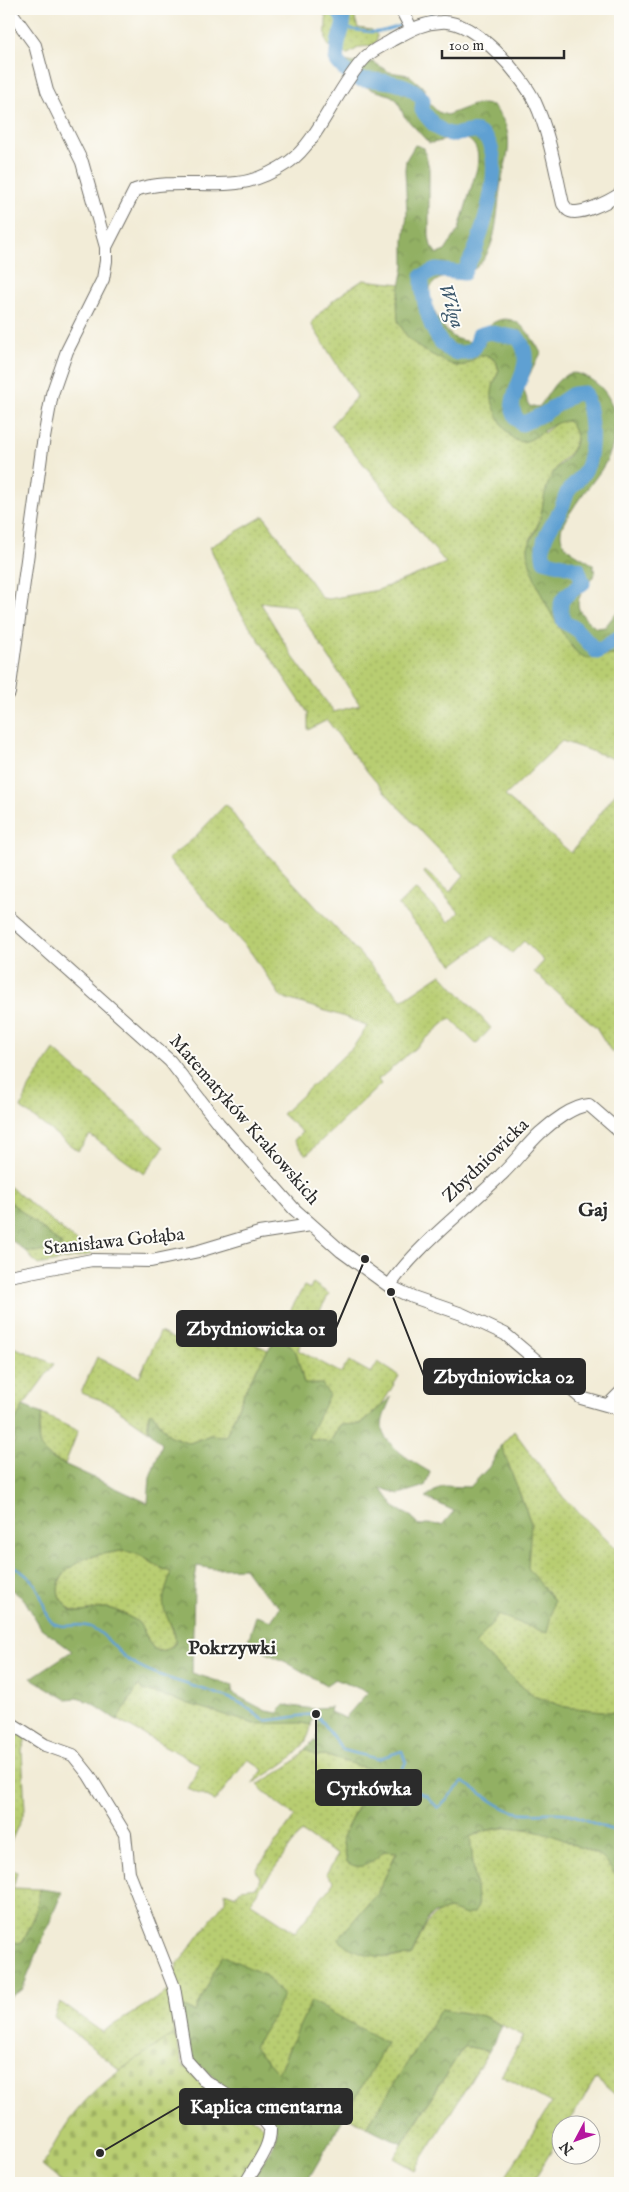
<svg xmlns="http://www.w3.org/2000/svg" width="629" height="2192" font-family="'IM FELL English',serif">
  <style>
    .grass { fill: url(#grass-dots); stroke: #727c4e; fill-rule: evenodd }
    .forest { fill: url(#forest-crowns); stroke: #5e6e47; fill-rule: evenodd }
    .cemetery { fill: url(#cemetery-stones); stroke: #727c4e }
    .lines { fill: none; stroke-linecap: round; stroke-linejoin: round }
    .stream { stroke: #5ea0d2; stroke-width: 2.5 }
    .river { stroke: #5ea0d2; stroke-width: 15 }
    .minor-casing { stroke: #716f67; stroke-width: 14 }
    .minor { stroke: #fff; stroke-width: 12 }
    .labels { text-anchor: middle; dominant-baseline: central; stroke-width: 4; stroke-linejoin: round; paint-order: stroke }
    .street-label { font-size: 19px; fill: #2b2b2b; stroke: #fdfcf7 }
    .water-label { font-size: 20px; font-style: italic; fill: #3f5a6e; stroke: #fdfcf7 }
    .neighbourhood-label { font-size: 20px; font-weight: bold; fill: #2b2b2b; stroke: #fdfcf7 }
    .leader { fill: none; stroke: #2b2b2b; stroke-width: 2 }
    .callout-dot { fill: #2b2b2b; stroke: #fdfcf7; stroke-width: 2 }
    .callout { fill: #2b2b2b; stroke: #2b2b2b; stroke-width: 2 }
    .callout-label { font-size: 20px; text-anchor: middle; font-weight: bold; fill: #fff }
  </style>
  <defs>
    <pattern id="grass-dots" width="8" height="8" patternUnits="userSpaceOnUse" patternTransform="scale(1.25)"><rect width="8" height="8" fill="#b8cd71"/><path d="M2 2h.1M6 6h.1" fill="none" stroke="#9eb062" stroke-width="1.8" stroke-linecap="round"/></pattern>
    <pattern id="forest-crowns" width="20" height="18" patternUnits="userSpaceOnUse" patternTransform="scale(1.25)"><rect width="20" height="18" fill="#92b063"/><path d="M2 6a3 3 0 1 1 6 0M12 15a3 3 0 1 1 6 0" fill="none" stroke="#778f52"/></pattern>
    <pattern id="cemetery-stones" width="16" height="16" patternUnits="userSpaceOnUse" patternTransform="scale(1.25)"><rect width="16" height="16" fill="#b8cd71"/><path d="M2 7V4a2 2 0 0 1 4 0v3zM10 15v-3a2 2 0 0 1 4 0v3z" fill="#9eb062"/></pattern>
  </defs>
  <rect width="100%" height="100%" fill="#fdfcf7"/>
  <filter id="ink" filterUnits="userSpaceOnUse"><feTurbulence type="fractalNoise" baseFrequency=".02" numOctaves="2"/><feDisplacementMap in="SourceGraphic" scale="10" xChannelSelector="R" yChannelSelector="G"/><feConvolveMatrix kernelMatrix="1 2 1 2 8 2 1 2 1" color-interpolation-filters="sRGB"/></filter>
  <filter id="wash" filterUnits="userSpaceOnUse"><feTurbulence type="fractalNoise" baseFrequency=".0096" numOctaves="4" result="noise"/><feDisplacementMap in="SourceGraphic" scale="20" xChannelSelector="R" yChannelSelector="G"/><feGaussianBlur stdDeviation="1.12" result="paint"/><feColorMatrix in="noise" values="0 0 0 0 0 0 0 0 0 0 0 0 0 0 0 0 0 1.4 0 .05"/><feComposite in="paint" operator="in"/></filter>
  <g filter="url(#wash)">
    <rect width="100%" height="100%" fill="#f2ecd7"/>
    <path class="grass" d="M319,9H352L358,28L372,30L377,35V41L372,46L360,47L348,54C319,50 327,36 326,17Z
      M363,280L401,284L397,302L421,349L456,366L465,365L480,355L489,356L496,362L499,370L493,386L544,433L559,421H568C574,428 577,433 575,442C573,454 563,457 557,467C545,490 544,518 530,540L563,630L573,649L597,658L605,654L620,656V761L562,741L505,796L571,853L620,787V1048L612,1053L596,1027L534,972L544,961L524,941L512,953L492,936L453,965L398,905L416,889L449,922L459,912L424,873L425,871L450,892L464,875C414,825 369,778 327,720L308,730V713L237,607L210,547L264,516L322,598L329,599L378,590L446,563L331,425L357,396L311,324C325,304 343,293 363,280ZM260,602L295,606L360,705L334,712L293,657Z
      M226,804L243,828L402,1000L441,974L491,1028L476,1044L450,1018L378,1080L381,1084L306,1155L294,1140L302,1132L282,1114L354,1046L367,1026L342,1016L281,997L252,954L168,859L193,839Z
      M54,1050L164,1147L144,1174L90,1135L78,1151L21,1108L30,1086Z
      M9,1186L92,1254L38,1265L25,1251L39,1252L63,1246L9,1201Z
      M313,1283L329,1294L298,1350L341,1373L349,1361L371,1373L378,1362L399,1376L381,1406L361,1424L340,1425L330,1442L308,1438L304,1384L296,1352L278,1333L304,1286L310,1289Z
      M197,1318L268,1350L248,1384L226,1436L210,1435L190,1443L170,1436L151,1412L147,1420L149,1431L107,1402L81,1393L97,1357L139,1377L160,1332L176,1340L180,1333L188,1335Z
      M9,1345L54,1364L23,1406L15,1441L9,1452Z
      M42,1414L78,1431L65,1464C35,1452 36,1444 42,1414Z
      M514,1431L563,1497L617,1550L620,1547V1652L618,1654L620,1713L565,1707L533,1696L475,1645L527,1568L531,1523L501,1445Z
      M120,1551C146,1552 151,1567 171,1572C166,1587 164,1604 169,1620C171,1629 176,1634 175,1643C148,1667 149,1628 135,1620C125,1615 113,1607 102,1608C90,1610 83,1614 71,1610C67,1606 61,1601 59,1595C54,1578 75,1561 89,1557C99,1554 110,1553 120,1551Z
      M139,1685L311,1725C308,1754 274,1769 252,1784L263,1770L248,1759L215,1801L188,1789L200,1765L117,1720Z
      M9,1726L26,1739L22,1750L25,1810L9,1846Z
      M305,1749L316,1755H324L375,1771L342,1838L347,1862L370,1863L384,1851H397L378,1892L367,1905L353,1948C371,1957 391,1958 411,1956C424,1933 431,1895 466,1915L478,1906L469,1837L485,1831L510,1827L546,1832L602,1857L620,1877V2099L596,2078L568,2124H562L561,2135L532,2183H502L551,2103L501,2075L524,2036L483,2016L441,2009L367,2127L344,2115L387,2043L292,2041L278,2074L254,2047L272,2019L195,2012L180,2005L174,1976L178,1964L225,1901V1892L236,1896L241,1889L257,1887L260,1878L256,1870L295,1816L278,1804L257,1785C273,1775 295,1765 305,1749ZM301,1832L338,1855L326,1874L334,1882L295,1932L250,1902Z
      M9,1868L17,1872L13,1888L40,1889L36,1913L23,1942L17,1943C3,1933 9,1886 9,1868Z
      M170,1990L175,2034L120,2070L54,2017L60,2002L102,2032Z
      M464,2046L489,2051L415,2170L394,2158Z"/>
    <path class="forest" d="M345,61L354,63L373,62L389,72L409,75L424,88L431,105L438,112L447,115L473,105L483,104L492,105C499,113 505,121 507,131C512,149 504,166 501,183C496,211 499,245 478,266C465,279 439,271 431,287C424,300 442,328 453,337C458,340 465,341 471,342C478,337 484,329 491,324C515,308 531,335 541,353L523,387L529,406L539,407C548,396 553,382 566,375C572,372 578,373 584,376C605,386 614,401 615,424C615,465 591,479 572,510C568,516 562,524 561,531C559,550 581,555 593,565L595,574C578,598 567,605 596,628L605,627L616,613L620,611V656C602,652 595,664 579,655C561,636 528,577 528,550C528,543 533,537 536,530C544,512 542,492 552,475C558,464 571,457 575,445C578,435 574,428 568,421C540,420 523,470 499,418C488,397 491,391 499,370L496,361L489,356L480,355L465,365L456,366L448,363L421,349L407,337L398,321L397,302L404,267V240L407,214L405,169L406,160L415,145L424,148L429,168V236L431,246L437,254L445,251L459,229L477,168C478,159 479,152 474,145C464,130 443,143 429,143L404,116L397,100L390,95L373,90L357,82L341,62Z
      M9,1201L63,1246L39,1252L25,1251L9,1238Z
      M278,1333L296,1352L304,1384H322L329,1395L308,1438L330,1442L340,1425L361,1424L391,1397C388,1406 382,1417 382,1427C381,1443 417,1465 430,1472L425,1486L399,1494L381,1488L395,1508L412,1517L418,1526L426,1524L442,1525L454,1511L425,1497L443,1486L470,1487L491,1465L501,1445L531,1523L528,1568L554,1601L547,1633L498,1615L475,1645L533,1696L565,1707L620,1713V1877C611,1872 609,1864 602,1858C596,1852 584,1849 577,1846C542,1829 506,1819 470,1837L478,1906L474,1913L466,1915L450,1909L434,1913L428,1919L411,1956C385,1958 358,1958 338,1939L378,1892L397,1852L384,1851C373,1861 362,1873 347,1862L342,1838L375,1771L324,1755L316,1756L305,1749L313,1741L318,1742L316,1737L318,1733L316,1708L331,1707L330,1712L345,1718L368,1692L335,1679L326,1685L286,1662L247,1644L256,1616L271,1621L280,1607L257,1586L244,1568L214,1569L197,1566L194,1586L192,1673L233,1686L232,1693L266,1711L278,1713L284,1705L314,1709L311,1725L301,1723L254,1724L143,1690L139,1685L117,1720L90,1702L77,1698L66,1699L31,1678L72,1651L41,1628L24,1599L9,1588V1452L15,1441L12,1428L23,1406L42,1414C38,1435 33,1443 51,1458L148,1503L150,1477L162,1444C152,1433 143,1428 151,1412L170,1436L190,1443L210,1435L226,1436L248,1384ZM120,1551C146,1552 151,1566 171,1572C168,1583 162,1596 164,1608C167,1621 177,1630 175,1644C148,1667 149,1628 135,1620C125,1615 113,1607 102,1608C90,1610 83,1614 71,1611C67,1606 61,1601 59,1595C54,1577 75,1562 89,1557C99,1554 110,1553 120,1551Z
      M40,1889L62,1892L22,1990L9,1997V1925L12,1939L17,1943L23,1942L36,1913Z
      M222,1955L265,1975L283,1996L272,2019L254,2047L278,2073L311,2001L387,2043L306,2183H251L272,2148L277,2131L269,2117L259,2114L214,2084L216,2080L200,2065L196,2068L188,2053L180,2005L195,2012Z
      M441,2009L483,2016L502,2026L489,2051L464,2046L402,2144L367,2127Z"/>
    <path class="cemetery" d="M175,2034L182,2063L265,2128L266,2137L240,2183H63L42,2166C52,2149 62,2129 75,2113C102,2079 139,2057 175,2034Z"/>
    <g class="lines">
      <path class="stream" d="M427,20L434,9
        M344,28C374,33 373,35 402,25
        M9,1566H14C20,1571 29,1576 34,1583C43,1593 45,1619 53,1623C65,1630 80,1621 93,1628C108,1636 116,1652 130,1661C163,1681 201,1686 236,1701C247,1705 257,1717 264,1720C270,1722 305,1714 316,1714L343,1750L377,1759L402,1751L406,1762L392,1788L393,1797L407,1800L418,1792L427,1796L438,1808L463,1782C481,1791 493,1805 512,1811C531,1817 556,1809 573,1815C589,1820 603,1830 620,1831"/>
      <path class="river" d="M335,9C350,22 341,28 338,43C337,49 337,55 336,60C342,68 349,75 357,79C362,81 368,79 373,80C391,82 413,84 423,100L422,110C430,121 442,137 458,134C464,133 472,130 477,132C510,145 485,222 477,245C474,254 468,263 464,273L436,270L422,276C421,298 433,356 463,353C474,352 477,345 479,335L489,332L518,338C543,370 493,400 522,424L545,413L573,394L584,393C592,410 593,443 589,461C585,476 575,481 567,493C565,497 564,503 562,507C554,525 538,539 544,560L578,569L583,583C566,596 555,597 564,622L575,628L597,652L620,637"/>
    </g>
  </g>
  <g filter="url(#ink)">
    <g class="lines">
      <defs>
        <path id="minor" d="M401,9L411,28
          M106,247L135,190C170,179 202,187 237,183C254,181 274,172 289,162C318,142 338,86 364,59C371,50 383,46 392,40C409,31 421,23 441,22C474,19 522,75 535,102C550,135 555,169 563,204C565,206 566,209 568,210C577,218 611,200 620,194
          M9,693L42,449L52,394L67,351L103,279L106,261V247L82,162L47,91L35,45L9,9
          M9,917L170,1061L219,1124L294,1209L341,1251L389,1286L413,1297L462,1314L505,1334L581,1398L620,1409
          M9,1276L92,1260L151,1261L199,1251L259,1233L311,1225
          M389,1286C420,1243 463,1212 501,1175C515,1162 526,1146 540,1133C552,1122 573,1106 589,1105L620,1132
          M609,1404L620,1393
          M9,1722L45,1745L73,1755L89,1775L125,1834L129,1873L174,1987L186,2060L205,2081L262,2118L270,2128C271,2149 255,2165 246,2183"/>
      </defs>
      <use href="#minor" class="minor-casing"/>
      <use href="#minor" class="minor"/>
    </g>
  </g>
  <g class="labels">
    <g class="street-label">
      <text transform="translate(244 1120) rotate(49)">Matematyków Krakowskich</text>
      <text transform="translate(486 1161) rotate(-44)">Zbydniowicka</text>
      <text transform="translate(114 1242) rotate(-6)">Stanisława Gołąba</text>
    </g>
    <g class="water-label">
      <text transform="translate(451 306) rotate(72)">Wilga</text>
    </g>
    <g class="neighbourhood-label">
      <text x="593" y="1210">Gaj</text>
      <text x="232" y="1648">Pokrzywki</text>
    </g>
  </g>
  <path class="leader" d="M365 1259L336 1328M391 1292L424 1376M316 1714L316 1788M100 2153L180 2106"/>
  <g class="callout-dot">
    <circle cx="365" cy="1259" r="5"/>
    <circle cx="391" cy="1292" r="5"/>
    <circle cx="316" cy="1714" r="5"/>
    <circle cx="100" cy="2153" r="5"/>
  </g>
  <g class="callout">
    <rect x="177" y="1311" width="159" height="35" rx="5"/>
    <rect x="424" y="1359" width="161" height="35" rx="5"/>
    <rect x="316" y="1770" width="105" height="35" rx="5"/>
    <rect x="180" y="2089" width="172" height="35" rx="5"/>
  </g>
  <g class="callout-label">
    <text x="256" y="1335">Zbydniowicka 01</text>
    <text x="504" y="1383">Zbydniowicka 02</text>
    <text x="369" y="1795">Cyrkówka</text>
    <text x="266" y="2113">Kaplica cmentarna</text>
  </g>
  <rect width="629" height="2192" fill="none" stroke="#fdfcf7" stroke-width="30"/>
  <g transform="translate(576 2140) rotate(229)"><circle r="24" fill="#fdfcf7" stroke="#a9a8a5"/>
  <path d="M0-4L9 19L0 12L-9 19Z" fill="#b5179e"/>
  <text y="-8" font-size="14" font-weight="bold" text-anchor="middle" fill="#2b2b2b">N</text>
  </g>
  <path d="M442 50v8h122v-8" fill="none" stroke="#2b2b2b" stroke-width="2.5"/>
  <text x="449" y="50" font-size="15" fill="#2b2b2b" stroke="#fdfcf7" stroke-width="4" paint-order="stroke">100 m</text>
</svg>
